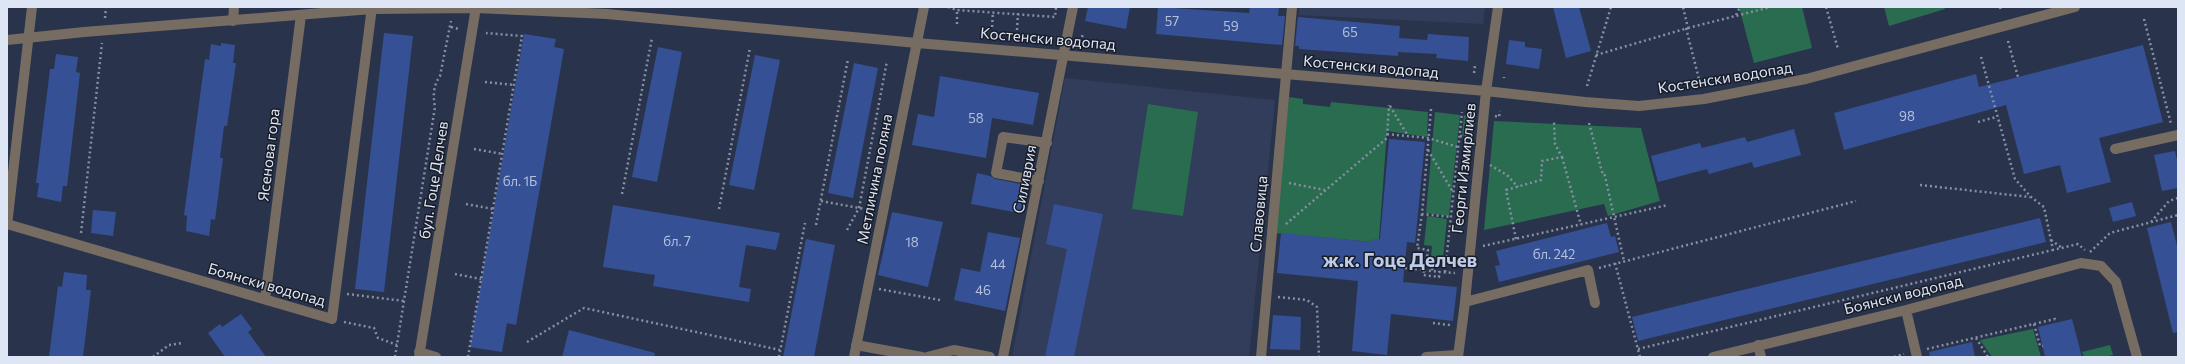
<svg xmlns="http://www.w3.org/2000/svg" width="2185" height="364" font-family="Commissioner,sans-serif">
  <style>
    .built { fill: #313d5b }
    .green { fill: #296c50 }
    .building { fill: #355095 }
    .lines { fill: none; stroke-linecap: round; stroke-linejoin: round }
    .path { stroke: #868fa3; stroke-width: 2.5; stroke-dasharray: 2 3; stroke-linecap: butt }
    .minor { stroke: #776c62; stroke-width: 10 }
    .labels { text-anchor: middle; dominant-baseline: central; stroke-width: 3; stroke-linejoin: round; paint-order: stroke }
    .number-label { font-size: 13px; fill: #b4c0dd }
    .street-label { font-size: 15px; fill: #dee5f5; stroke: #171c27 }
    .district-label { font-size: 19px; font-weight: bold; fill: #beccea; stroke: #171c27 }
  </style>
  <rect width="100%" height="100%" fill="#29344c"/>
  <path class="built" d="M1299,7H1485L1483,24L1299,15Z
    M1065,78L1275,100L1249,357H1012Z"/>
  <path class="green" d="M1739,7H1802L1812,48L1754,63Z
    M1884,7H1944L1945,9L1889,26Z
    M1289,97L1303,99V104L1330,107L1331,102L1428,112L1427,137L1387,131L1379,239H1373L1372,242L1274,233Z
    M1148,104L1198,112L1183,216L1132,209Z
    M1435,112L1460,115L1449,216L1426,213Z
    M1464,115H1475L1474,131L1465,136L1462,135Z
    M1494,121L1641,128L1660,201L1608,216L1604,204L1484,230Z
    M1427,216L1447,219L1443,258L1431,256L1432,246L1424,245Z
    M2033,329L2041,357H1992L1980,340Z
    M2110,345L2113,355L2103,357H2084L2082,352Z"/>
  <path class="building" d="M1088,7H1130L1126,29L1085,21Z
    M1158,7L1249,13L1250,7H1279L1278,16H1285L1282,45L1156,34Z
    M1553,7H1579L1591,51L1566,58Z
    M1298,17L1400,26L1399,38L1427,40L1428,34L1469,37L1468,61L1436,58L1437,54L1398,52V56L1299,49V46H1295Z
    M384,33L413,36L384,292L355,289Z
    M524,34L556,39L554,47L564,49L516,325L507,323L502,352L470,347Z
    M1509,40L1525,42V47L1542,49L1539,69L1506,64Z
    M221,43L235,45L233,63H236L227,126H224L220,158H223L215,220L211,219L209,236L186,231L187,216L184,215L205,59L209,60L211,44L221,46Z
    M2143,45L2163,122L2099,138L2111,182L2067,193L2060,165L2024,174L2006,105L1844,150L1834,113L1976,74L1979,87Z
    M658,47L682,52L657,182L632,177Z
    M56,54L78,57L76,72L80,73L67,186H63L61,202L37,197L39,183H36L50,69H54Z
    M755,55L780,60L754,190L729,185Z
    M854,63L878,68L853,198L828,193Z
    M940,76L1039,93L1033,125L992,118L986,158L912,145L918,114L934,117Z
    M1794,129L1801,155L1754,168L1752,162L1709,174L1707,169L1658,182L1651,156L1700,143L1702,148L1745,137L1747,142Z
    M1389,139L1425,142L1415,243L1407,242L1403,282L1457,287L1453,321L1391,314L1387,355L1352,351L1358,281L1277,273L1281,233L1372,242L1373,239H1380Z
    M2175,151L2178,164V188L2162,191L2154,155Z
    M977,173L990,176L995,179L1026,185L1020,213L971,204Z
    M2132,202L2136,216L2113,222L2109,208Z
    M1054,204L1103,214L1074,357H1045L1067,249L1046,244Z
    M613,205L780,233L776,250L746,245L739,287L751,289L749,302L653,286L655,275L603,267Z
    M93,210L116,212L113,236L91,233Z
    M892,212L943,222L928,287L878,275Z
    M2040,218L2046,242L1638,341L1632,317Z
    M2171,222L2178,250V332L2173,333L2147,228Z
    M1607,223L1611,237L1615,236L1619,252L1499,282L1495,266L1500,265L1496,251Z
    M988,232L1020,238L1005,311L954,300L961,268L980,272Z
    M806,239L835,245L814,357H783Z
    M64,272L87,275L86,290H91L83,357H49L58,286L62,287Z
    M241,314L252,329L248,332L266,357H225L208,333L220,324L222,327Z
    M1273,315L1301,317L1300,350L1270,349Z
    M2072,319L2082,357H2045L2038,327Z
    M569,330L655,353L654,357H562Z
    M1972,342L1975,357H1930L1929,352Z"/>
  <g class="lines">
    <path class="path" d="M948,7L957,10L1055,17L1056,7
      M1826,7L1838,49
      M2000,7L2001,11
      M1736,15L1740,7
      M105,18L106,7
      M2144,19L2171,124
      M957,24V10
      M451,27L459,29
      M992,27L993,12
      M1686,28L1700,83
      M1688,28L1771,7
      M1017,30L1018,13
      M1082,37L1083,34
      M2008,41L2018,77
      M1596,55L1688,28L1683,7
      M1981,57L2015,179L2031,197L2044,207L2053,250L2078,244L2085,250
      M1474,73L1475,65H1477
      M1504,78V77
      M485,82L514,85
      M1587,86L1611,7
      M1390,106L1408,136
      M1431,109L1422,214L1451,217
      M1469,109V113L1472,114
      M1495,116L1499,117L1500,111
      M1978,122L1996,117
      M1589,123L1602,172H1604L1624,261
      M1387,134L1428,138L1458,147
      M1460,136L1469,137
      M474,149L503,154
      M1428,150L1453,192
      M1562,157L1581,225
      M1490,165L1507,175L1518,187
      M1289,183L1325,190
      M1920,185L2030,197
      M622,194L652,38
      M821,201L870,210
      M466,204L493,209
      M719,209L750,48
      M1422,214L1417,248L1428,250L1427,258L1434,259L1432,271
      M2151,222L2169,201L2178,198
      M1286,224L1387,138L1389,105
      M816,225L848,59
      M847,230L859,208L887,61
      M81,233L102,43
      M1516,239L1506,190L1541,180L1542,161L1562,157L1555,144L1554,122
      M2051,240L2062,248
      M1483,246L1668,205
      M2090,252L2110,233L2178,215
      M1615,263L1640,357
      M1405,268L1424,270L1423,275L1439,277V272L1455,273
      M1599,268L1856,201
      M1424,270L1439,272
      M1445,272L1462,112
      M455,274L481,279
      M879,289L940,300
      M347,294L404,301
      M1278,297L1307,300L1317,307L1319,357
      M344,322L374,328L378,338L397,345
      M1433,323L1450,325
      M2034,324L2040,346H2043
      M1976,338L1988,357
      M527,342L584,308L780,350
      M1638,349L2053,250
      M1927,349L2055,319L2056,322
      M153,357L169,345L182,343
      M395,357L435,107C433,96 433,86 440,76L451,21
      M468,357L522,36L486,33
      M779,357L805,223
      M1894,357L1904,354"/>
    <path class="minor" d="M233,21L234,7
      M7,40L84,32L372,9L476,8L607,14L917,43L1486,91L1585,102L1639,106L1704,99L1806,79L2075,7
      M2115,149L2178,135
      M1039,181L996,173L1003,137L1047,143
      M7,224L332,319L372,7
      M7,225L32,7
      M265,299L301,15
      M1465,302L1588,270L1595,303
      M1906,310L1917,357
      M856,345L922,357
      M1758,345L1761,357
      M419,352L436,357
      M419,357L476,7
      M854,357L924,7
      M927,357L954,350L990,357
      M1003,357L1073,7
      M1261,357L1292,7
      M1426,357L1457,355
      M1458,357L1465,302L1486,91L1498,7
      M1713,357L1906,310L2081,263L2101,266L2116,282L2137,357"/>
  </g>
  <g class="labels">
    <g class="number-label">
      <text x="1172" y="21">57</text>
      <text x="1231" y="26">59</text>
      <text x="1350" y="32">65</text>
      <text x="1907" y="116">98</text>
      <text x="976" y="118">58</text>
      <text x="520" y="181">бл. 1Б</text>
      <text x="677" y="241">бл. 7</text>
      <text x="912" y="242">18</text>
      <text x="1554" y="254">бл. 242</text>
      <text x="998" y="264">44</text>
      <text x="983" y="290">46</text>
    </g>
    <g class="street-label">
      <text transform="translate(1048 38) rotate(5)">Костенски водопад</text>
      <text transform="translate(1371 66) rotate(5)">Костенски водопад</text>
      <text transform="translate(1725 77) rotate(-9)">Костенски водопад</text>
      <text transform="translate(268 155) rotate(-83)">Ясенова гора</text>
      <text transform="translate(1463 168) rotate(-84)">Георги Измирлиев</text>
      <text transform="translate(874 179) rotate(-79)">Метличина поляна</text>
      <text transform="translate(1024 179) rotate(-79)">Силиврия</text>
      <text transform="translate(433 180) rotate(-81)">бул. Гоце Делчев</text>
      <text transform="translate(1258 214) rotate(-85)">Славовица</text>
      <text transform="translate(267 284) rotate(16)">Боянски водопад</text>
      <text transform="translate(1903 294) rotate(-14)">Боянски водопад</text>
    </g>
    <g class="district-label">
      <text x="1400" y="259">ж.к. Гоце Делчев</text>
    </g>
  </g>
  <rect width="2185" height="364" fill="none" stroke="#dee5f5" stroke-width="16"/>
</svg>
